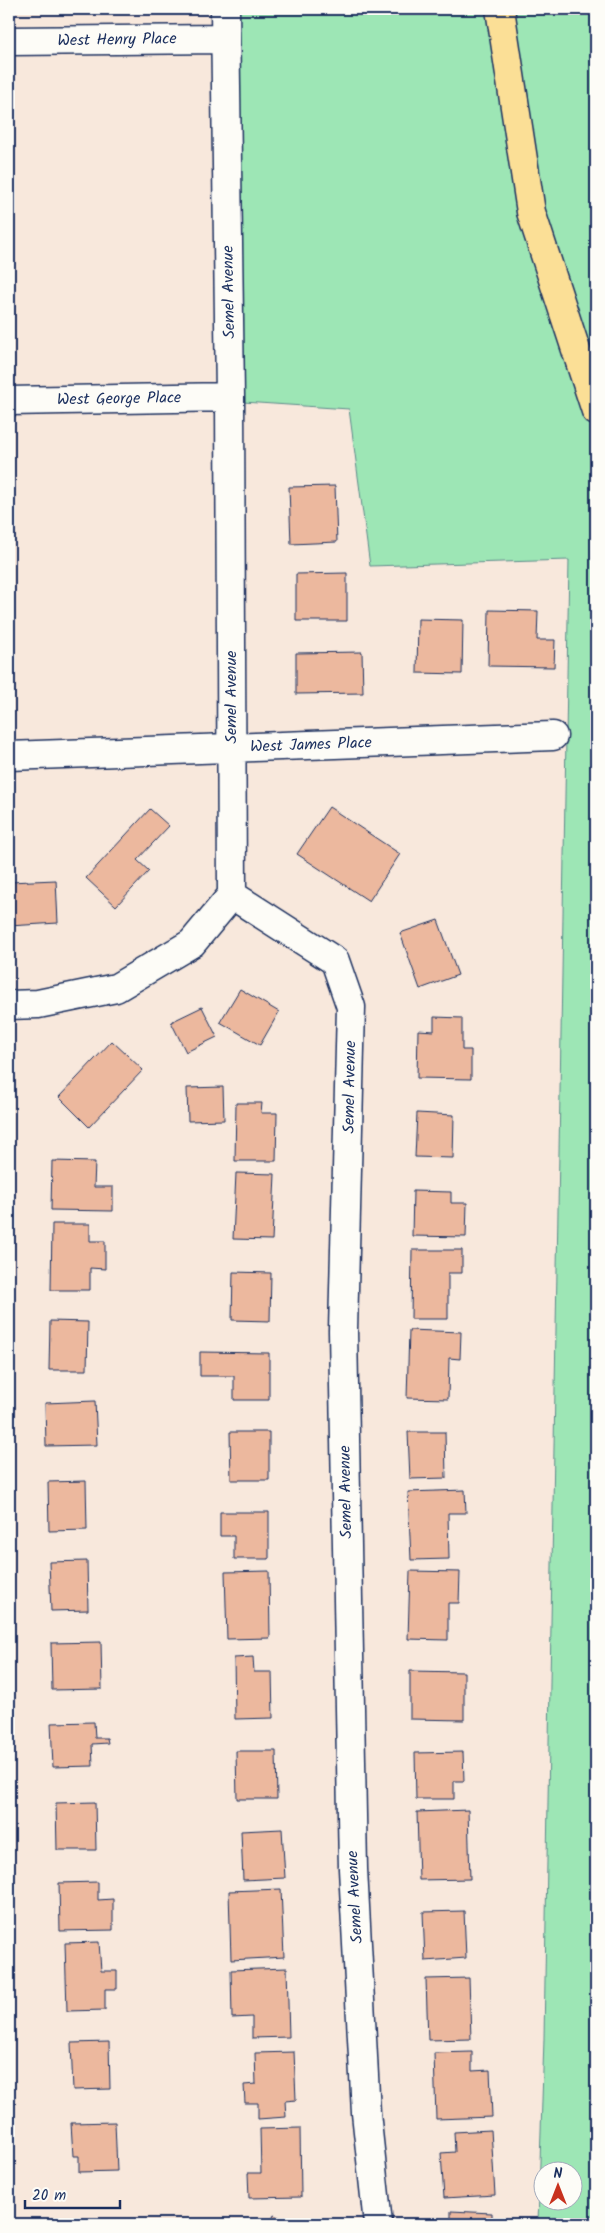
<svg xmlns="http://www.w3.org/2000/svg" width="605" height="2233" font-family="Kalam,sans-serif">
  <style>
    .green { fill: #9de6b5; stroke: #5c8a8a; fill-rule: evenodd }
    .building { fill: #ecb89e; stroke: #1b2f5e }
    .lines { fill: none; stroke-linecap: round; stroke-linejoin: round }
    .minor-casing { stroke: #1b2f5e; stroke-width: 31 }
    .highway-casing { stroke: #1b2f5e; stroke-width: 31 }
    .minor { stroke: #fdfcf7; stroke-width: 28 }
    .highway { stroke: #fbdf96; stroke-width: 28 }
    .labels { text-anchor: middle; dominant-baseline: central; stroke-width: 5; stroke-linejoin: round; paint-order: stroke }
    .street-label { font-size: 16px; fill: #1b2f5e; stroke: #fdfcf7 }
  </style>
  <rect width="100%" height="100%" fill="#f8e8dc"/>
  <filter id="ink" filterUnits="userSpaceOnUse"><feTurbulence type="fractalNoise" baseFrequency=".02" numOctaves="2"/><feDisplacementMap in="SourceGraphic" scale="10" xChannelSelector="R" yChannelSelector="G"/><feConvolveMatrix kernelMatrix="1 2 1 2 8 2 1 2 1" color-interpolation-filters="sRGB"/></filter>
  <g filter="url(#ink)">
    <path class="green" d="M231,9H596V2224H538L544,2039L569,560L370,566L349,409L243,402ZM542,2170H572V2200H542Z"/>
    <path class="building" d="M335,486L337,542L291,544L289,487Z
      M347,573V621H296V574Z
      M489,610L538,611L537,640H555L554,667L488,666Z
      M418,619L463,620L462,674L417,673Z
      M362,652L363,693L296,694V653Z
      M329,807L400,854L369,901L297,854Z
      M150,809L169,826L137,860L149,871L116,906L86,878Z
      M56,880L58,923L9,926V882Z
      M438,920L458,975L420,989L400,933Z
      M240,989L279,1012L260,1045L220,1022Z
      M202,1007L217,1037L186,1052L171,1022Z
      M434,1017L462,1018V1050H471V1079L417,1078L418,1030L434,1031Z
      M112,1041L143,1070L89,1127L59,1097Z
      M223,1087L224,1120L188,1121L187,1088Z
      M236,1103H262L261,1113H277L276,1161H235Z
      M417,1113L454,1115L453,1158L415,1157Z
      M52,1161L95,1162L94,1187H113V1211L51,1210Z
      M236,1173L275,1174L272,1240L233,1239Z
      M413,1191L451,1192V1203H467L466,1237L412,1236Z
      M52,1224H90V1241H105V1269L90,1268V1290H51Z
      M412,1250H462V1273H448V1319H411Z
      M233,1272L271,1273L270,1321L232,1320Z
      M50,1321L88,1322L87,1370H49Z
      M409,1330L461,1332L460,1359L449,1358L448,1399L407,1398Z
      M200,1352L269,1353V1400H234V1376H200Z
      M95,1401L97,1445L46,1446L45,1403Z
      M230,1432H269V1480H231Z
      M408,1432H445L446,1478L410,1479Z
      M86,1481L87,1530L49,1531L48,1482Z
      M465,1490L466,1513H448L449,1559L411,1560L408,1492Z
      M220,1512H269V1559H234V1536H220Z
      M87,1561L88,1610L51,1611L49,1562Z
      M269,1571L270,1638L227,1639L225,1572Z
      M410,1571L460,1572L459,1603H448V1640L408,1639Z
      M101,1642L102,1689L52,1690L51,1643Z
      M253,1657L254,1672H272L273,1718L235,1719L234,1658Z
      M410,1671L464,1672V1720L410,1719Z
      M94,1722L95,1738H107L108,1743L92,1744L93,1766L53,1767L51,1723Z
      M236,1751H276L277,1799H237Z
      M463,1752L464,1781H454V1799H416L415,1753Z
      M95,1802L96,1850H57L56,1803Z
      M468,1810L470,1879L419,1880L417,1812Z
      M282,1829L285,1878L243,1880L241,1831Z
      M98,1882V1900L113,1899V1930L60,1931L59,1883Z
      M281,1889L284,1957L231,1960L229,1891Z
      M464,1911L466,1958L425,1961L423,1912Z
      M99,1942L101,1971H117V1989H105V2010L67,2011L65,1943Z
      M287,1968L289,2037L252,2038V2017L232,2018L231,1970Z
      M469,1978L471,2039L428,2040L426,1979Z
      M109,2042L110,2089L73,2090L71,2043Z
      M294,2052L296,2100L285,2101L286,2117L258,2119V2103H245L244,2085L256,2084L255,2053Z
      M472,2052V2071L490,2070L492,2117L436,2119L434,2053Z
      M115,2122L117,2171L79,2172V2156H73L71,2123Z
      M300,2128L301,2197L249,2198L248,2173H261L260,2129Z
      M491,2130L495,2195L444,2198L441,2153L455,2152L454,2132Z
      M451,2211L492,2213V2224H451Z
      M274,2215L295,2224H270Z"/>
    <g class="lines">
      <defs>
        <path id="minor" d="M225,9L230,397L232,895
          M9,41L225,39
          M9,401L230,397
          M9,756L553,736
          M232,895L335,961L351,1007L343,1331L353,1869L366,2113L378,2224
          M9,1005L38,1004L116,988L192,943L232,895"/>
        <path id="highway" d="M500,9L531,212L596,411"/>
      </defs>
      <use href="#minor" class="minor-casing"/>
      <use href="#highway" class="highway-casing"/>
      <use href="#minor" class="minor"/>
      <use href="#highway" class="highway"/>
    </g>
  </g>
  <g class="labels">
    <g class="street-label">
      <text transform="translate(117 40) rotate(-1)">West Henry Place</text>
      <text transform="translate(229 292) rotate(-91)">Semel Avenue</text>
      <text transform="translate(119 399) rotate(-1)">West George Place</text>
      <text transform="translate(231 697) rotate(-90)">Semel Avenue</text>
      <text transform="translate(311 745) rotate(-2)">West James Place</text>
      <text transform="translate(350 1087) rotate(-89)">Semel Avenue</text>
      <text transform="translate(346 1492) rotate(-91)">Semel Avenue</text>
      <text transform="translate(355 1897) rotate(-93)">Semel Avenue</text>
    </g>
  </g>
  <rect width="605" height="2233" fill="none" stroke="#fdfcf7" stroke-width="30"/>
  <rect x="15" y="15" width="575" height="2203" fill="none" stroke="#1b2f5e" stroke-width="2" filter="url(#ink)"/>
  <g transform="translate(558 2186)"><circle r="24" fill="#fdfcf7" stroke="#a3aaba"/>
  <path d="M0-4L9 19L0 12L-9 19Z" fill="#c8321e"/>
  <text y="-8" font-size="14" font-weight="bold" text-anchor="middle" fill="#1b2f5e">N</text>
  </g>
  <path d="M25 2200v8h95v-8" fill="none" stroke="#1b2f5e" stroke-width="2.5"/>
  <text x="32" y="2200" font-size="15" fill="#1b2f5e" stroke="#fdfcf7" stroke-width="4" paint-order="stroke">20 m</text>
</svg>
